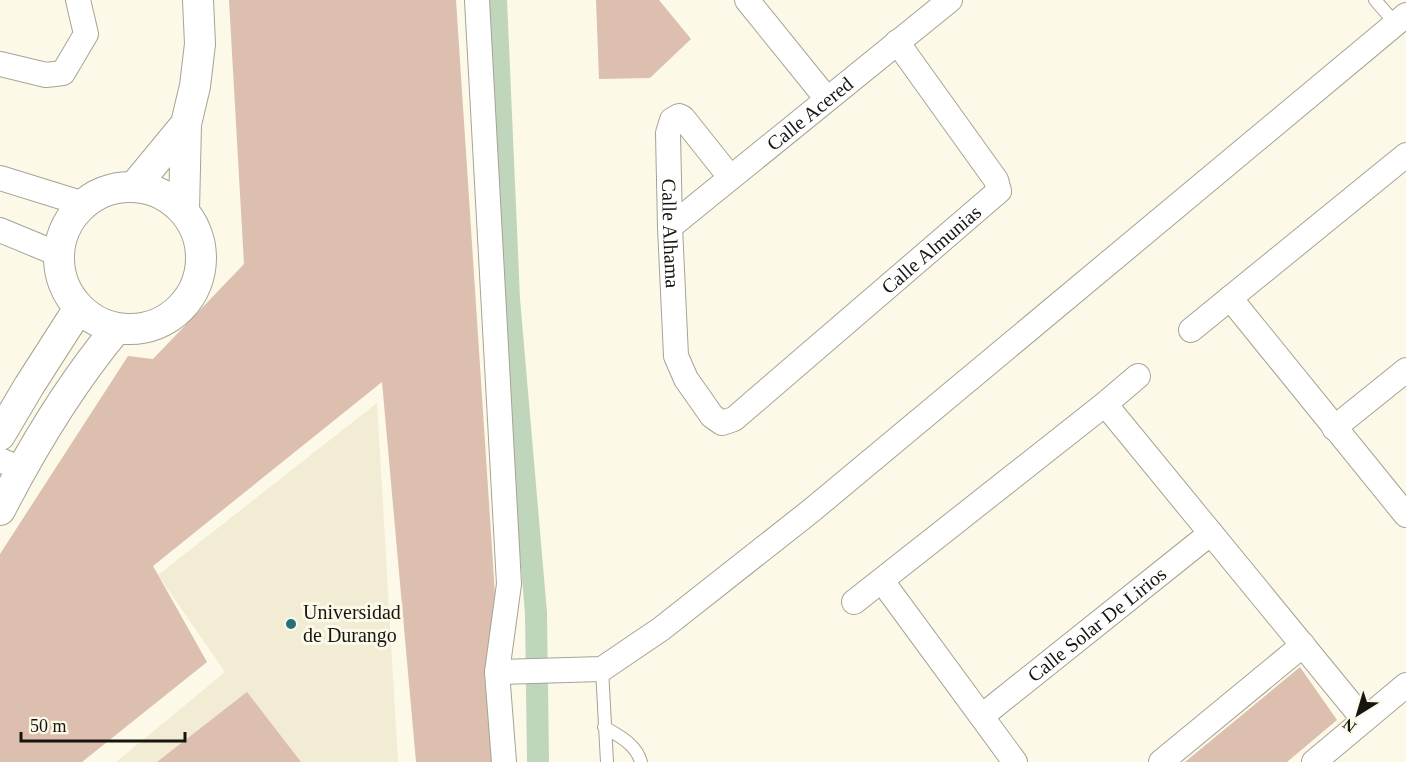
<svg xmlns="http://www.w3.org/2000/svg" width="1406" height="762" font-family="'Times New Roman',serif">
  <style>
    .built { fill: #f2ecd4 }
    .green { fill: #dcbfaf }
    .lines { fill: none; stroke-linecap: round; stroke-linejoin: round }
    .canal { stroke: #bfd6bc; stroke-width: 22 }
    .service-casing { stroke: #a7a394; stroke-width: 14 }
    .minor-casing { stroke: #a7a394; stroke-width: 26 }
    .tertiary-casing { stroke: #a7a394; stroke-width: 32 }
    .service { stroke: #fff; stroke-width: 12 }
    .minor { stroke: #fff; stroke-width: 24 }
    .tertiary { stroke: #fff; stroke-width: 30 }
    .poi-dot { fill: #286f7c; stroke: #fcf9e8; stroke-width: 2 }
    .labels { text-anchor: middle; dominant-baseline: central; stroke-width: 6; stroke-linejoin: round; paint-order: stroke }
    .street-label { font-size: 20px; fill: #171510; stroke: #fcf9e8 }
    .poi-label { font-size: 20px; fill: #171510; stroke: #fcf9e8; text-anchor: start }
  </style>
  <rect width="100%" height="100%" fill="#fcf9e8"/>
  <path class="built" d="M377,403L398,762H116L225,672L158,575Z"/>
  <path class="green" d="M229,0H456L506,762H416L382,382L153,566L207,662L82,762H0V554L128,356L153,359L244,264Z
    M596,0H659L691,39L650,78L599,79Z
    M1300,667L1337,720L1287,762H1185Z
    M247,692L301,762H157Z"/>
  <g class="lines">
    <path class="canal" d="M496,0L509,299L536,613L538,762"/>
    <defs>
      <path id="service" d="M1375,0L1396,24
        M602,669L607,762
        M604,727C619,736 636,744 641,762"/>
      <g id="minor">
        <path d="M477,0L509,584L497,672L504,762"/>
        <path d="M747,0L827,99"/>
        <path d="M0,64L46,75L63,73L86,34L78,0"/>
        <path id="s1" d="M730,177L683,118L679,116L672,120L668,133L670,227L676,356L686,379L712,416L722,423L734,419L999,191L996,180L897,42"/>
        <path d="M0,178L84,204"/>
        <path id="s2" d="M670,227L950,0"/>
        <path d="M0,230L58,254"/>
        <path d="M1230,298L1406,515"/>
        <path d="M1191,330L1406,155"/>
        <path d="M1105,404L1364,720"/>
        <path d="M1334,428L1406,370"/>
        <path d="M0,460L22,469"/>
        <path d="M882,581L1015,762"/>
        <path d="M854,602L1105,404L1138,376"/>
        <path d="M497,672L602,669L661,629L812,510L1406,15"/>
        <path id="s3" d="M982,716L1211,533"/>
        <path d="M1161,762L1303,645"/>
        <path d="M1314,762L1406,685"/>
      </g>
      <path id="tertiary" d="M59 258a71 71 0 1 1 142 0a71 71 0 1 1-142 0Z
        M134,187L186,124
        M184,211L186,124L195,86L200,44L198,0
        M0,435L29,386L79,308
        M0,510C33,446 71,383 117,328"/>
    </defs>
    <use href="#service" class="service-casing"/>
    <use href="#minor" class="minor-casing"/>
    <use href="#tertiary" class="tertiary-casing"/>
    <use href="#service" class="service"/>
    <use href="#minor" class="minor"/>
    <use href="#tertiary" class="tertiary"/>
  </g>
  <circle class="poi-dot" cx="291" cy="624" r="6"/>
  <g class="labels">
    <g class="street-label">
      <text stroke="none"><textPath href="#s2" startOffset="180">Calle Acered</textPath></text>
      <text stroke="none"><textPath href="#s1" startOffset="202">Calle Alhama</textPath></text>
      <text stroke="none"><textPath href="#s1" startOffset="680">Calle Almunias</textPath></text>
      <text stroke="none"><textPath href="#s3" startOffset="147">Calle Solar De Lirios</textPath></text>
    </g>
    <g class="poi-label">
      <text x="303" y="612">Universidad<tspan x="303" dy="23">de Durango</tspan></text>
    </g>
  </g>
  <g transform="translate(1358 714) rotate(217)" stroke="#fcf9e8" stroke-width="4.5" paint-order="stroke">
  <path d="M0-4.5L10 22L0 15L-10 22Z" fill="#171510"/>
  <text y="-9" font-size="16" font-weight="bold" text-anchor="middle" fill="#171510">N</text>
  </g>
  <path d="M21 732v9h164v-9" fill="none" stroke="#171510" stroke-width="3"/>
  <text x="30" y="732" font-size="18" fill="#171510" stroke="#fcf9e8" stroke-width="4.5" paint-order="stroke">50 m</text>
</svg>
